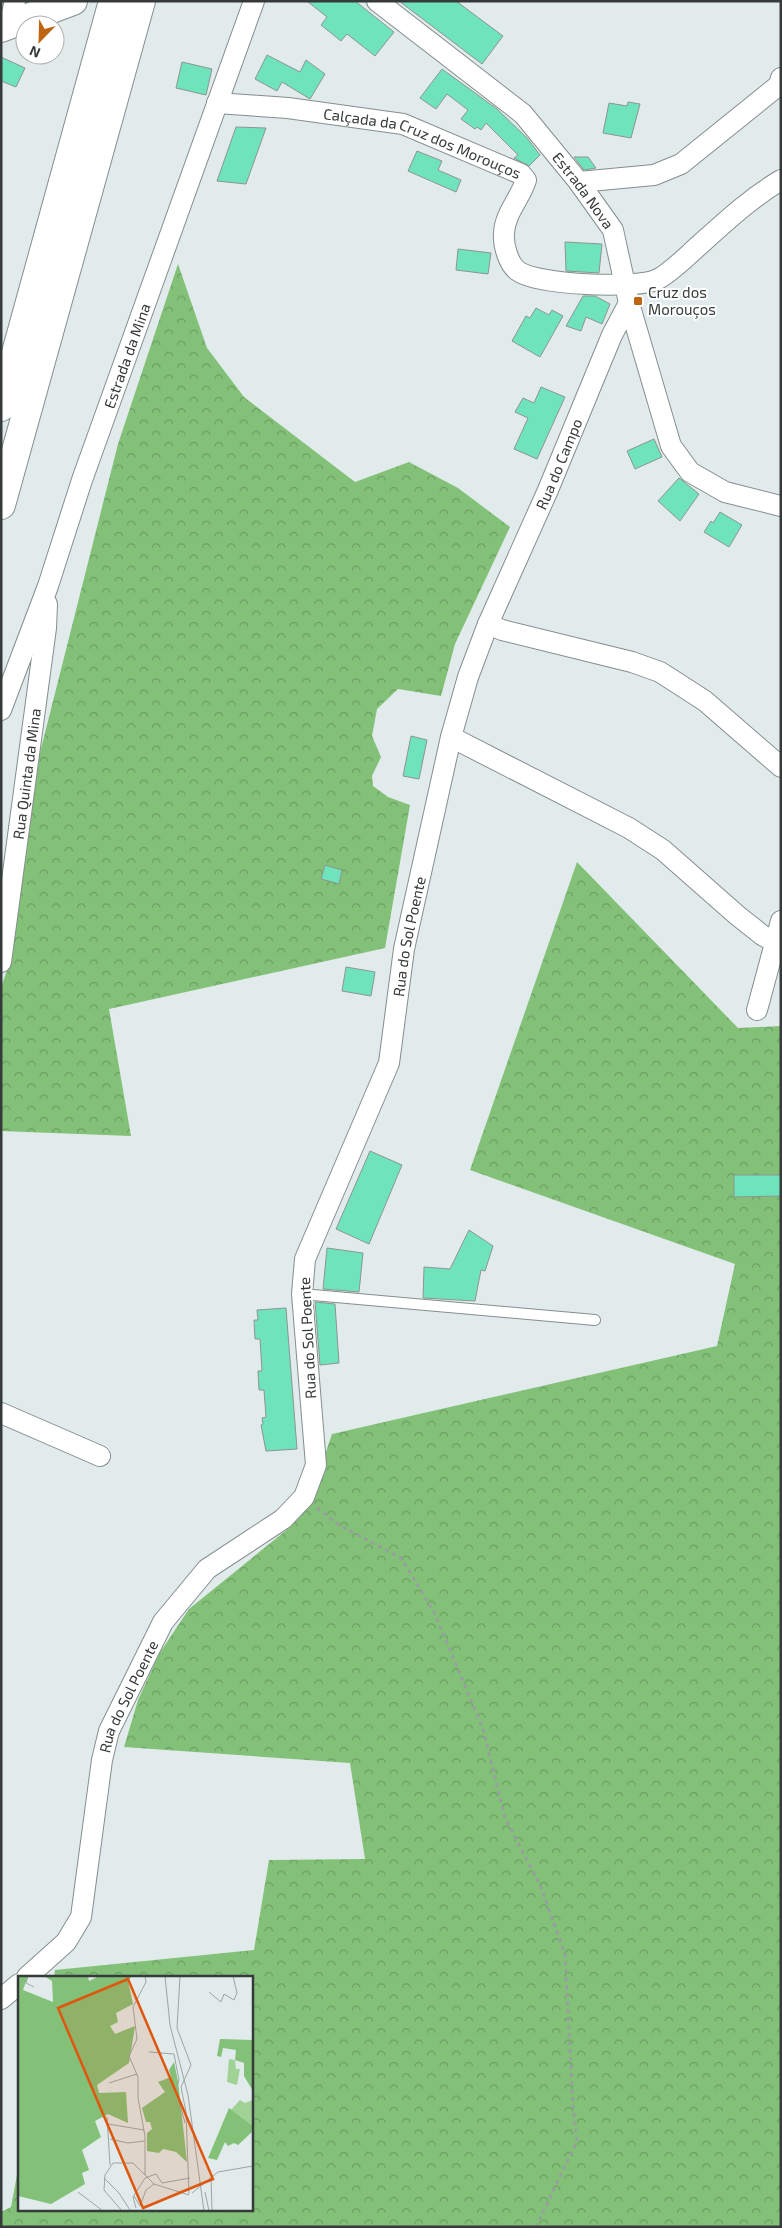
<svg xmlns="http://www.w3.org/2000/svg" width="782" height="2228" font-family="'Exo 2',sans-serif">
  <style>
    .forest { fill: url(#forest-crowns) }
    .building { fill: #6ee3bc; stroke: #8d9592 }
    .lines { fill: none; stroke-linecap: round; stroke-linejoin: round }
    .service-casing { stroke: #858e8e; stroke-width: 12 }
    .minor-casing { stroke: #858e8e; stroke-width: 22 }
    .primary-casing { stroke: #858e8e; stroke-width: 30 }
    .trunk-casing { stroke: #858e8e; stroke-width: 30 }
    .path { stroke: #989f9f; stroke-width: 3; stroke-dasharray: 4 4; stroke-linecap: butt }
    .service { stroke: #fff; stroke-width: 10 }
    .minor { stroke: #fff; stroke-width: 20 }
    .primary { stroke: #fff; stroke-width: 28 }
    .trunk { stroke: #fff; stroke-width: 28 }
    .poi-dot { fill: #bf640f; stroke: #fff; stroke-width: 2 }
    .labels { text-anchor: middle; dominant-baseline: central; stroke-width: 4; stroke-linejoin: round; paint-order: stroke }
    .street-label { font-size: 15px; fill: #363a3a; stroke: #fff }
    .poi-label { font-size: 15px; fill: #363a3a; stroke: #fff; text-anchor: start }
    .inset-road { fill: none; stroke: #9da4a4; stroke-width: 1 }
    .view { fill: #df570e; fill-opacity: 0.15; stroke: #df570e; stroke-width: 2.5 }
    .inset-edge { fill: none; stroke: #363a3a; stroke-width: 2.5 }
  </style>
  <defs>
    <pattern id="forest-crowns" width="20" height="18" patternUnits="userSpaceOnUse" patternTransform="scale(1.25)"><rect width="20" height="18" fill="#83c178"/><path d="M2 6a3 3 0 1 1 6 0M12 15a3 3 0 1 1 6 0" fill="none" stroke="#6c9e63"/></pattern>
  </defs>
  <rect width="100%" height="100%" fill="#e1ebeb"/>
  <path class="forest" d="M178,264L207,348L244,397L355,482L409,462L458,488L510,527L455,644L441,696L398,689L377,709L372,736L381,757L372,776L373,786L388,797L410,805L385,948L109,1009L131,1136L1,1131V988L10,961L27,804L118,444Z
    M577,862L738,1028L781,1026V2227H1V2212L11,2207L19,2164V2209H251V1977H54L55,1970L254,1950L269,1860L365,1859L350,1763L124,1747L138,1700L159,1654L189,1609L289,1528L307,1508L332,1434L717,1346L735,1264L470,1170Z"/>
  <path class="building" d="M307,1H355L394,32L375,56L347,34L341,41L321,25L327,17Z
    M399,1H456L503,36L482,64Z
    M267,55L300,72L306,60L325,74L310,99L282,82L277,91L255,79Z
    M1,57L25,68L16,87L1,81Z
    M182,62L212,69L206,95L176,88Z
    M442,69L497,109L527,138L540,155L529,166L514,158L518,155L486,123L481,130L477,127L475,129L461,119L468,110L447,94L436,109L420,98Z
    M628,102L640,104L631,138L603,133L609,103L627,106Z
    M236,127L266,128L246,184L217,181Z
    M417,151L442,161L438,170L461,180L456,192L408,171Z
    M574,157H588L596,168L584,170Z
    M565,242L602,244L599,273L566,271Z
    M458,249L491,253L488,274L456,270Z
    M583,296H595L610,304L602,324L586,317L581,331L566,326Z
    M536,308L549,315L552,310L563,316L540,357L512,341L526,316L530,318Z
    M541,387L565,397L537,459L514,449L528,418L515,412L523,398L534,403Z
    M654,439L662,457L635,469L627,451Z
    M679,478L699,494L680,521L658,501Z
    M720,512L742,525L729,547L704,532L711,521L713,523Z
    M411,736L427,740L419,779L403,776Z
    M325,865L342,870L339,884L321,879Z
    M346,967L375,972L371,996L342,991Z
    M370,1151L402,1165L369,1244L336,1229Z
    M734,1175H781V1196L734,1197Z
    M469,1230L493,1246L485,1271L481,1270L475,1301L423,1298L424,1267L450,1269Z
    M327,1248L363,1253L359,1292L323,1289Z
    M315,1302L335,1304L339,1363L320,1365Z
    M286,1308L297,1449L266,1451L261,1425L263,1424L262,1418L266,1417L264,1390H259L258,1371H262L260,1339H255L254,1320H258L257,1310Z"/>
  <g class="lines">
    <defs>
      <path id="service" d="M302,1294L595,1320"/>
      <g id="minor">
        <path id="s1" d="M377,1L523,114L578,181L613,230L629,303L671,446L690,472L725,492L781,506"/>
        <path d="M9,25L15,1"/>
        <path id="s2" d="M217,103L288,108L403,124L521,174L526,180C520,199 505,213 504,233C503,244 508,264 518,271C537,285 634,289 656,280C668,275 685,258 695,249C723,224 749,199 781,180"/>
        <path d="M579,182L654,175L681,164L779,85L781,78"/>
        <path d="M488,624L502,630L632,662L660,672L705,701L781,767"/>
        <path id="s3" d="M1,710L48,586L82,480L254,1"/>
        <path d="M451,737L629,828L663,850L738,916L762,935L775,942"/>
        <path id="s4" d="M1,962L46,628L47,604"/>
        <path d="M757,1010L781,921"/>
        <path d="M1,1413L100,1456"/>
        <path id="s5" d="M27,1977L66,1942L81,1917L102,1760L109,1731L163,1622L207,1569L283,1519L304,1497L316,1465L302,1294L305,1259L389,1063L404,949L451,737L468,677L488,624L548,490L612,335L629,303"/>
        <path d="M1,1999L19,1984"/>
      </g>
      <path id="primary" d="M1,28L73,1"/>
      <path id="trunk" d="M1,407L113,1
        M1,505L141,1"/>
    </defs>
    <use href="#service" class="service-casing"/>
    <use href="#minor" class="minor-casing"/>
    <use href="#primary" class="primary-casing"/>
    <use href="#trunk" class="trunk-casing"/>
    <path class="path" d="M317,1508L339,1525L401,1558L434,1612L483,1729L505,1818L540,1885L565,1954L573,2106L577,2141L536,2227"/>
    <use href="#service" class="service"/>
    <use href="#minor" class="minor"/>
    <use href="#primary" class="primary"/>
    <use href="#trunk" class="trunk"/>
  </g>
  <rect class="poi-dot" x="633" y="296" width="10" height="10" rx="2.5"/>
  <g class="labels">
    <g class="street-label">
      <text stroke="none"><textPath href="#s2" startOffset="211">Calçada da Cruz dos Morouços</textPath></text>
      <text stroke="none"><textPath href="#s1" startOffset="282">Estrada Nova</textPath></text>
      <text stroke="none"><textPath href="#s3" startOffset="376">Estrada da Mina</textPath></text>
      <text stroke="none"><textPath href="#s5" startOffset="1662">Rua do Campo</textPath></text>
      <text stroke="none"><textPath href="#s4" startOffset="190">Rua Quinta da Mina</textPath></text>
      <text stroke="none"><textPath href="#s5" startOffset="1164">Rua do Sol Poente</textPath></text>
      <text transform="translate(307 1338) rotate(-93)">Rua do Sol Poente</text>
      <text stroke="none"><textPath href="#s5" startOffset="309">Rua do Sol Poente</textPath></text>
    </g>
    <g class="poi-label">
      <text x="648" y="292">Cruz dos<tspan x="648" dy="17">Morouços</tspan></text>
    </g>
  </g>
  <g transform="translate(18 1976)">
    <rect width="235" height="235" fill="#e1ebeb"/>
    <path d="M211,83L217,84L218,93H222L219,109L209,106ZM222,124L227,127L235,124V150L213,134Z" fill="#a0d296"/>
    <path d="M0,0H10L5,14L35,26L34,5L26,0H70L71,5L81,0H114L110,5L115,28L98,37L100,46L92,50L97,58L117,50L111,87L79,109L81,117L108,116L110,147L90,138L77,145L83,161L64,174L71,194L64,197L67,208L33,228L0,220ZM202,63L235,64V115L226,100V87L217,84L218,74L205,72L203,81L199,80ZM156,86L160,105L169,186L158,176L145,173L141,177L129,175V157L134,153L132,146H128L124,132L147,116L140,106L153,101L151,94ZM211,132L235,150V155L220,169L216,167L210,170L207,166L199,184L190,182Z" fill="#83c178"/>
    <path class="inset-road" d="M10,0L8,7L16,11M127,0L128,6L115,31L119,63L111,80L120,101V122L127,160V199M147,0L152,49L170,119L186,235M162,0L159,52L173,89L163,111L168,136L171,218M191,16L203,26L206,18L216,24L219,17L215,0M131,76L156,78L161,104L158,115L167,147M91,107L119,98M89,141L92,189M90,148L126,154M92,163L110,167L127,165M193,201L194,235M86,202L101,217L112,234M60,216L85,235M187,216L191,235M174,217L200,196L235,190M116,220L122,230L128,214L136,208M118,232L115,221L127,202L138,198L144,207L172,202M104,235L86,214L87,199L95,187H115L136,208L171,219"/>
    <path class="view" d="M110,3L195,203L125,232L40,32Z"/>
    <rect width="235" height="235" class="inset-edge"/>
  </g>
  <rect width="782" height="2228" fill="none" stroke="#363a3a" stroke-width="5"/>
  <g transform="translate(40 40) rotate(203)"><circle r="24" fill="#ffffff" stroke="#afb0b0"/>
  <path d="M0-4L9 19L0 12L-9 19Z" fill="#bf640f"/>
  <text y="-8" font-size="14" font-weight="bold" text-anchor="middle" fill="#363a3a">N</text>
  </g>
</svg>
